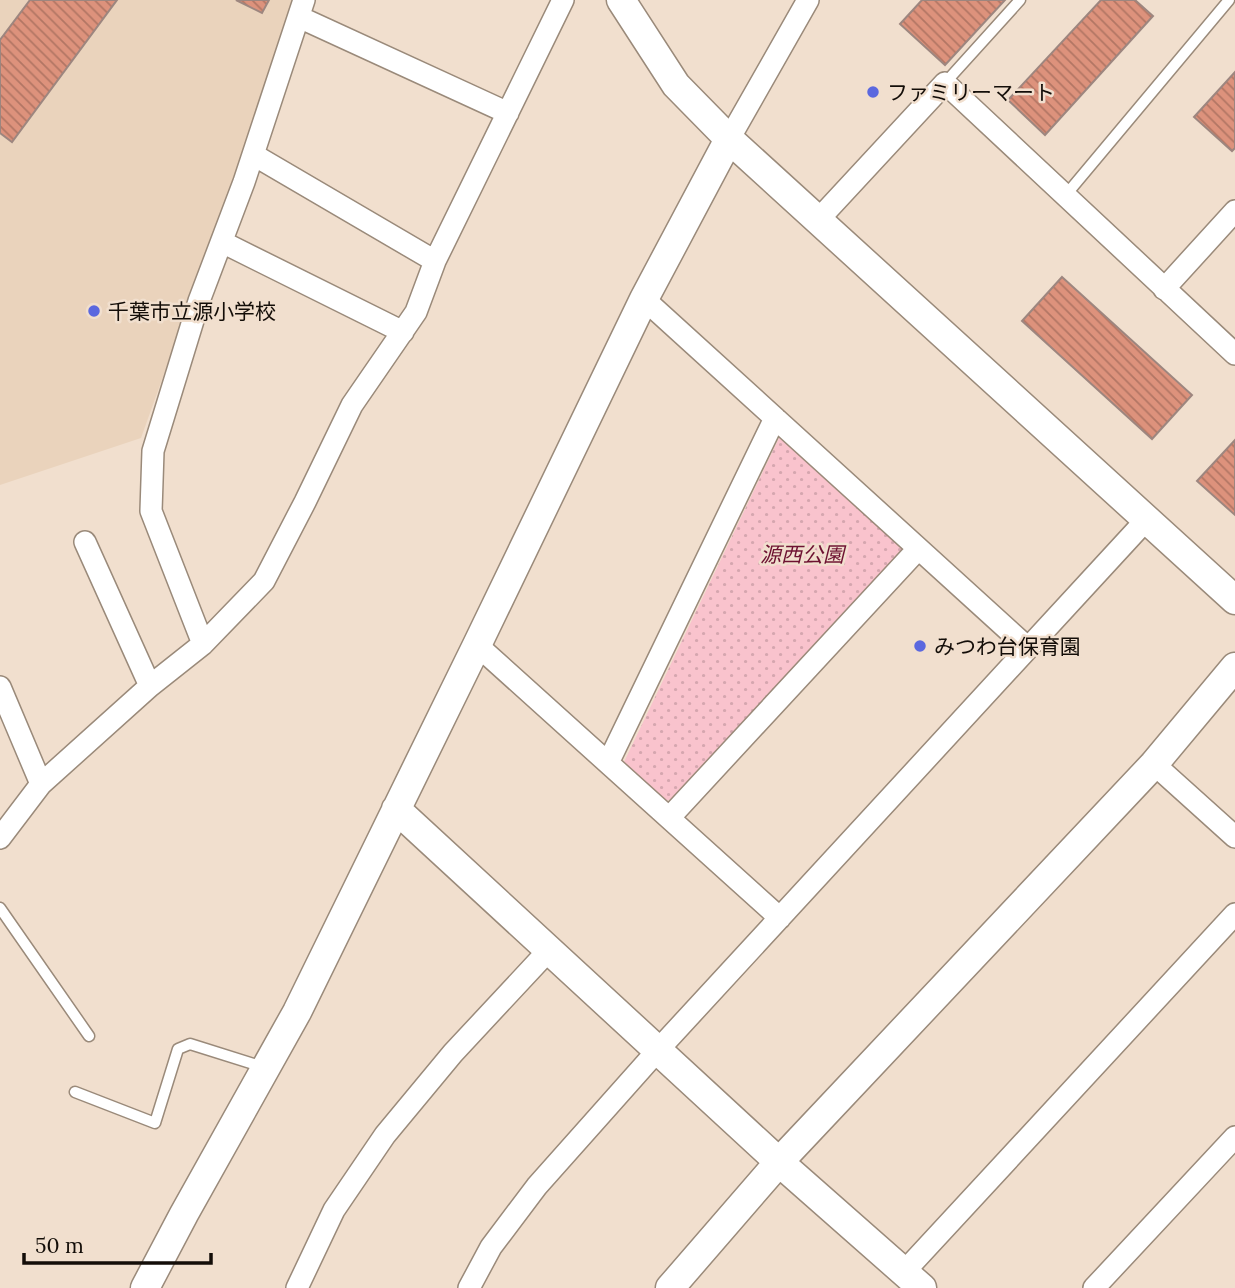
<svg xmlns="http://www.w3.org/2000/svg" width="1235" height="1288" font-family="Lora,'Noto Sans JP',serif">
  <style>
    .built { fill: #ead3bc }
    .park { fill: url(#park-dots) }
    .building { fill: url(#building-back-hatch); stroke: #9d867f; stroke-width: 2 }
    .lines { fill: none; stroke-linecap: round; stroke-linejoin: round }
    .lane-casing { stroke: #9a8a7a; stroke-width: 13 }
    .street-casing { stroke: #9a8a7a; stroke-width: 24 }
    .secondary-casing { stroke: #9a8a7a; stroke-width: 31 }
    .lane { stroke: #fff; stroke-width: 10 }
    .street { stroke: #fff; stroke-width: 21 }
    .secondary { stroke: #fff; stroke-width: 28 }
    .poi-dot { fill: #5b68df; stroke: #f1dfce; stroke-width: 2.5 }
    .labels { text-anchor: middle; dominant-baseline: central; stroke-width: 5; stroke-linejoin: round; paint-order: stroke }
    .poi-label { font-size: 21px; fill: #130d08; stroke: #f1dfce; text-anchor: start }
    .park-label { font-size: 21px; font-style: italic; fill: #6d1131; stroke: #f1dfce }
  </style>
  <defs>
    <pattern id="park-dots" width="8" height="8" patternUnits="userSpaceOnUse" patternTransform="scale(1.75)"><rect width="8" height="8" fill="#f9c3cd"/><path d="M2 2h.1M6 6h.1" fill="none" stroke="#d5a6af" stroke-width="1.8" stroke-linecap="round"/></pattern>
    <pattern id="building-back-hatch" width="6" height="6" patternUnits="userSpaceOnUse" patternTransform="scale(1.75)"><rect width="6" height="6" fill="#dd927c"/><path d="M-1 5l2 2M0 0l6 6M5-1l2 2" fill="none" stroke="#b27664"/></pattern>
  </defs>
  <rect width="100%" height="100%" fill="#f1dfce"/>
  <path class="built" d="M0,0H298L141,438L0,485Z"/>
  <path class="park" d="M780,436L903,548L677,799L659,801L627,775L624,762Z"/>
  <path class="building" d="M30,0H117L12,142L0,133V40Z
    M236,0H269L262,13Z
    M922,0H1005L945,65L900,24Z
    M1101,0H1135L1153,16L1045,135L1008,100Z
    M1235,72V148L1232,151L1194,117Z
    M1062,277L1192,395L1152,439L1022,321Z
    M1235,440V515L1197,481Z"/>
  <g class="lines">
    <defs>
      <path id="lane" d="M945,83L1020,0
        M1065,196L1229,0
        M0,908L89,1036
        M75,1092L155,1123L178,1049L190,1044L263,1067"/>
      <path id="street" d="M299,17L508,113
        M729,139L808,0
        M254,155L435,261
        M818,220L945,83L1235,354
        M222,242L403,332
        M1164,289L1235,211
        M644,299L1028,648
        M85,542L150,686
        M203,644L151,511L153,451L199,301L244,182L304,0
        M477,645L780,918
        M0,687L41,784
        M608,763L775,418
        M1154,764L1235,837
        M669,818L918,549
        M0,838L41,784L150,686L203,644L264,581L305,502L352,405L416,312L435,261L563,0
        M904,1272L1235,914
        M297,1288L334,1210L385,1135L453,1053L549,950
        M469,1288L491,1247L537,1186L658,1050L1147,519
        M1094,1288L1235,1137"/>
      <path id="secondary" d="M621,0L676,85L729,139L1235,600
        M396,809L779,1162L922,1288
        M145,1288L184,1214L297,1012L477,645L644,299L729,139
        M670,1288L779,1162L1154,764L1235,667"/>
    </defs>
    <use href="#lane" class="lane-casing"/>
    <use href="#street" class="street-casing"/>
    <use href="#secondary" class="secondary-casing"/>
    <use href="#lane" class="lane"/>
    <use href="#street" class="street"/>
    <use href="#secondary" class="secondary"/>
  </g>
  <g class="poi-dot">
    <circle cx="873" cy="92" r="7"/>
    <circle cx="94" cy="311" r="7"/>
    <circle cx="920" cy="646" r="7"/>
  </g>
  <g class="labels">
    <g class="poi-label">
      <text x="887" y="92">ファミリーマート</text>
      <text x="108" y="311">千葉市立源小学校</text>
      <text x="934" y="646">みつわ台保育園</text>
    </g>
    <g class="park-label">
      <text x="802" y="554">源西公園</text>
    </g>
  </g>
  <path d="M24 1253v10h187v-10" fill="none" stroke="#130d08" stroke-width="3.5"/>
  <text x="35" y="1253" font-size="21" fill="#130d08" stroke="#f1dfce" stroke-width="5" paint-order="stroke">50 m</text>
</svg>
